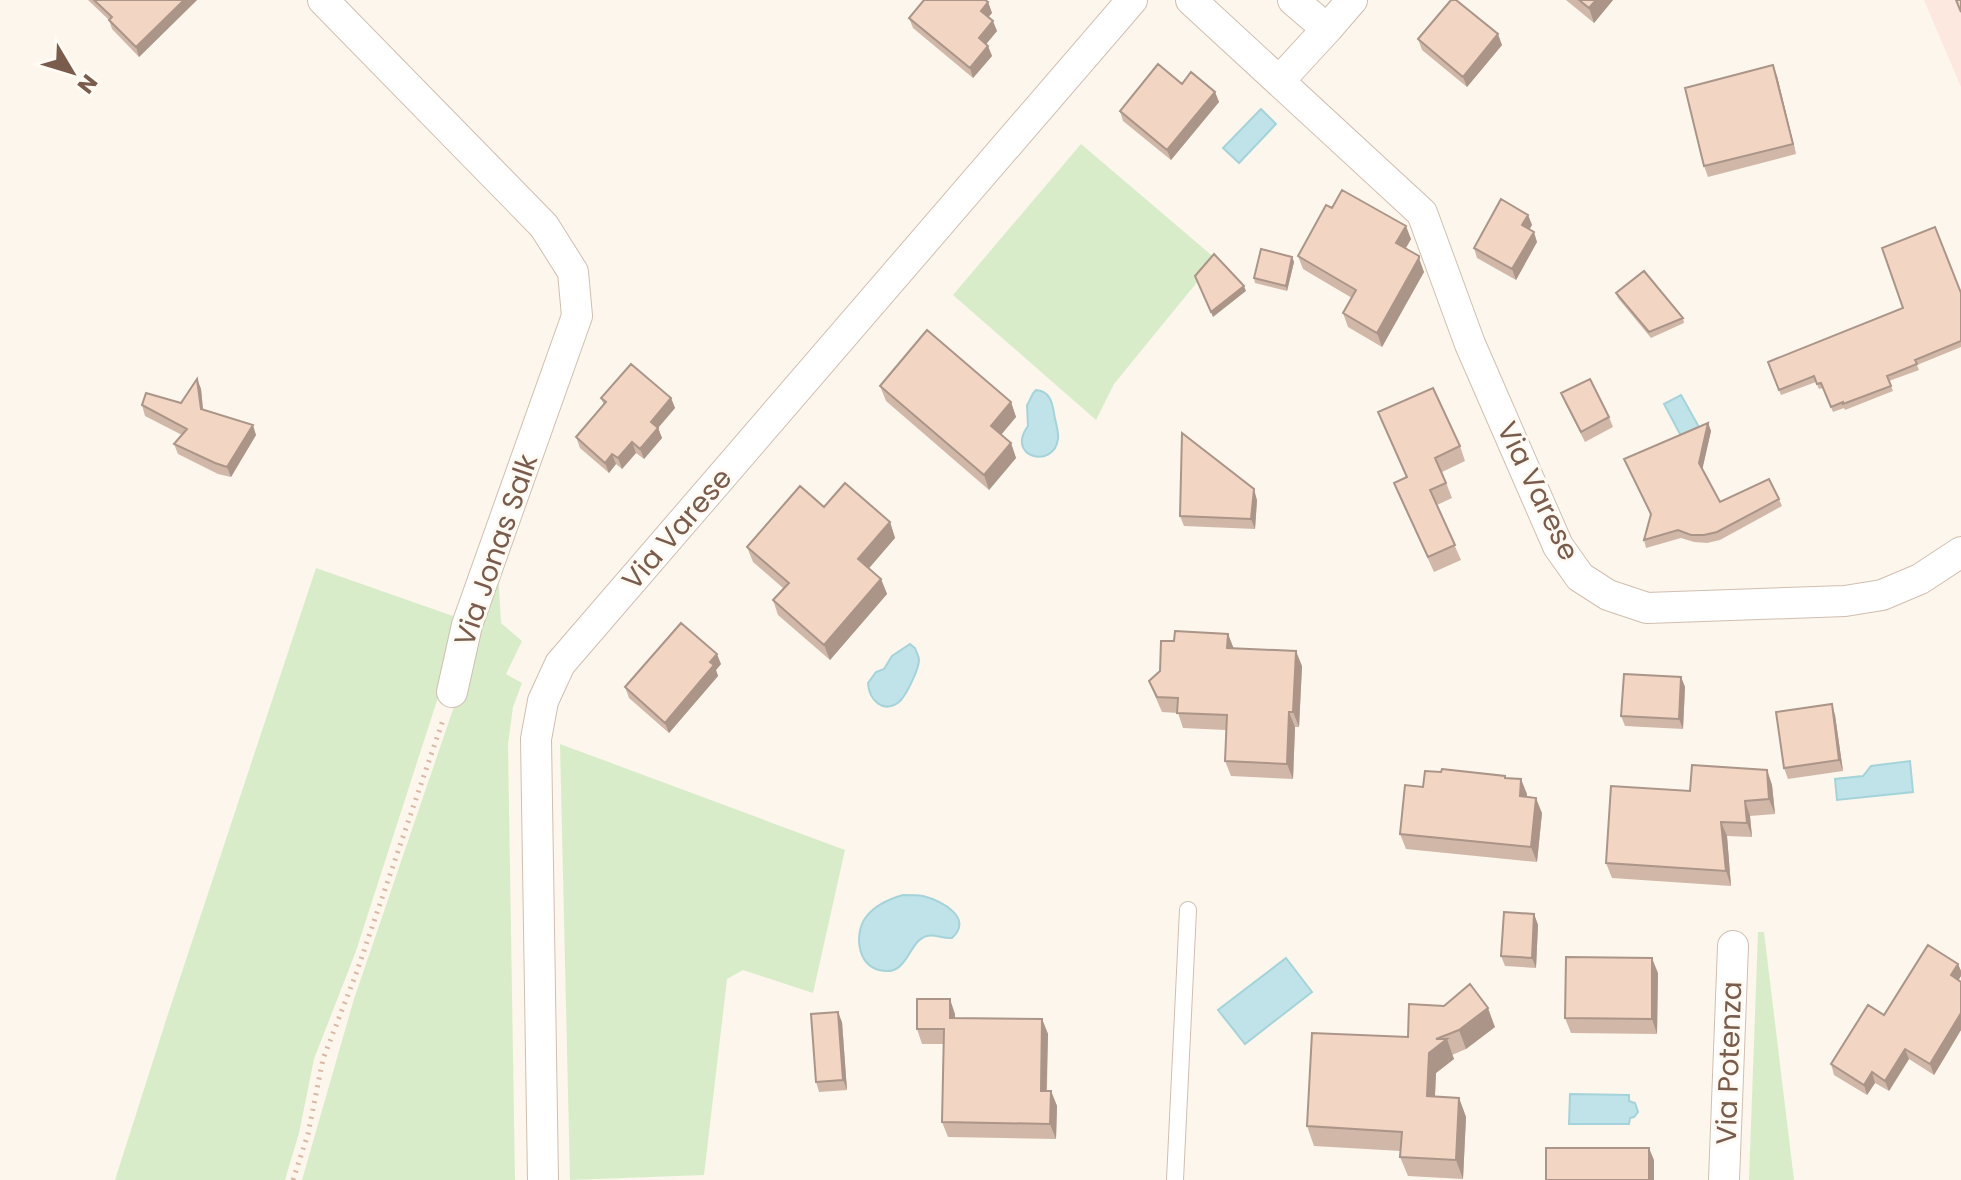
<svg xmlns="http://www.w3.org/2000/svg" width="1961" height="1180" font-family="Poppins,sans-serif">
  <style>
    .commercial { fill: #fde8e0 }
    .green { fill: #d8ecc9 }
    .water { fill: #bfe3e8; stroke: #a5d3da; stroke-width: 2 }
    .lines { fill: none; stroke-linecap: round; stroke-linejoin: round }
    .service-casing { stroke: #d1beb0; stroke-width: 18 }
    .minor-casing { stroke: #d1beb0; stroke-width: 32 }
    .path { stroke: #d9b8a5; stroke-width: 5; stroke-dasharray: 2 6; stroke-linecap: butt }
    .service { stroke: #fff; stroke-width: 16 }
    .minor { stroke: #fff; stroke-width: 30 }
    .wall { fill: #d1b7a8 }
    .shaded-wall { fill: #aa9588 }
    .building { fill: #f3d5c3; stroke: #aa9588; stroke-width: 2 }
    .labels { text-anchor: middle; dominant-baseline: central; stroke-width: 6; stroke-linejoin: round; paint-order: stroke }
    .street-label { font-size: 28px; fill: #7a5c4d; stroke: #fffaf3 }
  </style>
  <rect width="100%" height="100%" fill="#fdf6ec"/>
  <path class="commercial" d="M1924,0H1961V87Z"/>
  <path class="green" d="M1081,144L1216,259L1114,384L1096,420L953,295Z
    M316,568L453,616L442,685L356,951L314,1059L299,1133L285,1180H115L168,1014Z
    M498,569L501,623L522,641L506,674L522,683L513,707L508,744L515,1180H302L354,999L460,689Z
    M560,744L845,850L813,993L743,970L727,979L704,1175L570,1180Z
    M1758,932H1764L1794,1180H1749Z"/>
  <path class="water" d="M1261,109L1276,124L1239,163L1223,148Z
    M1036,390C1049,391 1052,401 1054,413C1055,421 1059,431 1058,439C1054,470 1005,457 1028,426L1027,405C1031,400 1031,394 1036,390Z
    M1681,395L1699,427L1681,436L1664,404Z
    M910,644L915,648C916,651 919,657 919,660C919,669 906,696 899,702C883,714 869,700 868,683L876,672L884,669L892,656Z
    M1910,761L1913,792L1837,800L1835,779L1863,776L1871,766Z
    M903,895C910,895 917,895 923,896C942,901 974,918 952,938C943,939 935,934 927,936C907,941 909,978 879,970C857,964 854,933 866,917C875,905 889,899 903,895Z
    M1286,958L1312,992L1245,1044L1218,1010Z
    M1570,1094L1629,1095V1101L1635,1103L1638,1112L1634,1117L1630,1118L1629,1124H1569Z"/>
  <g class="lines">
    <defs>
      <path id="service" d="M1175,1180L1188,910"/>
      <path id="minor" d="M323,0L544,226L573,272L577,316L467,625L452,692
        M1191,0L1422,213L1470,344L1558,546L1580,577L1608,595L1647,608L1845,601L1882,595L1920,579L1961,552
        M1327,29L1352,0
        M1280,80L1327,29L1293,0
        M543,1180L536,739L543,701L560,664L1132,0
        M1724,1180L1733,946"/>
    </defs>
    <use href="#service" class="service-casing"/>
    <use href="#minor" class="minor-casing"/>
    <path class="path" d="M293,1180L308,1134L323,1059L356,974L443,720"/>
    <use href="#service" class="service"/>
    <use href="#minor" class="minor"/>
  </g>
  <path class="wall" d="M88,0H197L139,57L112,29L109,20Z
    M1566,0H1613L1594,23Z
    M988,2L992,13L988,17L997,31L986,44L988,46L992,56L973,78L913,28L909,18Z
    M1418,39L1502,45L1467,87L1422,50Z
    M1777,76L1796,154L1708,177L1704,166Z
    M1182,84L1215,92L1219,102L1171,160L1123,121L1120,111Z
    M1332,208L1411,239L1406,248L1424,272L1382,347L1348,327L1343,313L1352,298L1303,269L1298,256Z
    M1528,215L1532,225L1529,229L1537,242L1516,280L1477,258L1474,248Z
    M1292,257L1294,262L1287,291L1255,283L1254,278Z
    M1616,293L1683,318L1684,323L1651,338L1618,298Z
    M1961,293V347L1917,365L1919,370L1889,381L1893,391L1845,410L1844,408L1833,412L1823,388L1819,389L1816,382L1781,395L1768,362L1903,308Z
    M197,379L201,389L203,410L256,435L231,477L218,474L178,454L174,444L182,435L145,416L142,405L181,403Z
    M880,386L1011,402L1016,417L1001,434L1011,443L1016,458L989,490L886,401Z
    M1561,393L1609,417L1613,427L1585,442L1565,403Z
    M601,398H671L675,408L658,428L662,438L644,459L636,453L622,469L616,464L609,473L580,448L576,437L604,405Z
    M1378,412L1460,446L1465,461L1442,472L1452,498L1437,505L1461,560L1434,572L1400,498L1394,483L1406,477Z
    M1708,423L1711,431L1702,469L1720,502L1779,499L1782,506L1720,540L1707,543L1694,542L1681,538L1646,548L1644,540L1651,515L1624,459Z
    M1257,500L1255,529L1184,526L1180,516Z
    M824,507L890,522L895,538L869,568L881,579L887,594L830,660L778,615L773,600L783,588L753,562L747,547Z
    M1228,634L1233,648L1302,666L1299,727H1295L1293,779L1231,776L1225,761L1226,730L1183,728L1178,713L1162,712L1155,696L1149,681L1160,671L1174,641Z
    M721,664L716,670L718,676L669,733L629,698L625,687Z
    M1681,677L1685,687L1683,729L1625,726L1621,716Z
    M1835,715L1843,771L1788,779L1784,768Z
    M1767,770L1772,785L1775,814L1750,816L1752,837L1727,836L1731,886L1612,878L1606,863L1690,791Z
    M1506,778L1527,794L1526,797L1542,813L1537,862L1406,849L1400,834Z
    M1534,914L1538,925L1536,968L1505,966L1501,956Z
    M1958,964L1961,971V976L1958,980L1961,982V1030L1934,1075L1909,1059L1889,1091L1875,1083L1867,1095L1834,1075L1831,1064L1884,1015Z
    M1658,973L1657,1034L1571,1033L1565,1018Z
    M1409,1004L1495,1027L1466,1049L1452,1055L1454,1059L1436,1073L1435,1096L1459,1098L1466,1117L1463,1179L1408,1176L1400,1157L1401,1151L1314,1146L1307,1126L1408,1037Z
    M955,1014V1018L1042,1019L1048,1034L1047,1091H1051L1057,1106L1056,1139L948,1137L942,1122L944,1044H922L917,1029Z
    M842,1022L847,1090L819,1092L816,1082Z"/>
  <path class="shaded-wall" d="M184,0H197L139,57L136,47Z
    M1596,0H1613L1594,23L1589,8Z
    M988,2L992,13L985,21L981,11Z
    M993,21L997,31L983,48L979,38Z
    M1498,34L1502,45L1467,87L1463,77Z
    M988,46L992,56L973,78L970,68Z
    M1773,65L1777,76L1796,154L1793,144Z
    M1215,92L1219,102L1171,160L1167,150Z
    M1528,215L1532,225L1526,236L1522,225Z
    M1406,226L1411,239L1401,256L1396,243Z
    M1534,232L1537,242L1516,280L1512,269Z
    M1292,257L1294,262L1287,291L1286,286Z
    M1419,258L1424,272L1382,347L1377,333Z
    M1244,286L1246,291L1213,317L1211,312Z
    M197,379L201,389L204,420L201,409Z
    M671,398L675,408L658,428L662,438L644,459L640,449L651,422Z
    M1011,402L1016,417L996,441L991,426Z
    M1708,423L1711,431L1702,471L1699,463Z
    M253,425L256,435L231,477L227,467Z
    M632,442L636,453L622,469L618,458Z
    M1011,443L1016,458L989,490L984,475Z
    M612,454L616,464L609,473L605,463Z
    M1254,489L1257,500L1255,529L1251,519Z
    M890,522L895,538L864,574L858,559Z
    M881,579L887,594L830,660L824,645Z
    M1228,634L1234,649L1227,648Z
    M1296,651L1302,666L1299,727L1293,712Z
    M717,654L721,664L716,670L718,676L669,733L665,723Z
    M1681,677L1685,687L1683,729L1679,719Z
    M1832,704L1835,715L1843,771L1839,760Z
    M1289,712L1295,727L1293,779L1287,764Z
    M1767,770L1772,785L1775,814L1769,799Z
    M1521,779L1527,794L1525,812L1520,796Z
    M1536,798L1542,813L1537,862L1531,847Z
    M1745,801L1750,816L1752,837L1747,823Z
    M1721,822L1727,836L1731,886L1726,871Z
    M1534,914L1538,925L1536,968L1532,958Z
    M1652,958L1658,973L1657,1034L1652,1019Z
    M1958,964L1961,971V976L1955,986L1951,975Z
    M950,999L955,1014V1033L950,1018Z
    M1488,1008L1495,1027L1466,1049L1459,1030Z
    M838,1012L842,1022L847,1090L843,1080Z
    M1961,1013V1030L1934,1075L1930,1064Z
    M1042,1019L1048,1034L1046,1106L1041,1091Z
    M1447,1039L1454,1059L1436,1073L1434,1115L1427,1096L1429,1053Z
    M1905,1049L1909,1059L1889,1091L1885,1081Z
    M1872,1072L1875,1083L1867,1095L1864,1085Z
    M1051,1091L1057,1106L1056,1139L1050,1124Z
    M1459,1098L1466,1117L1463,1179L1456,1160Z
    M1649,1148L1654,1160V1180H1649Z"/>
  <path class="building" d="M94,0H184L136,47L109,20L112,17Z
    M924,0H985L988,2L981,11L993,21L979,38L988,46L970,68L909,18Z
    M1451,0H1456L1498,34L1463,77L1418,39Z
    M1579,0H1596L1589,8Z
    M1956,0H1961V12Z
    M1158,64L1182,84L1191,72L1215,92L1167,150L1120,111Z
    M1773,65L1793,144L1704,166L1685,88Z
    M1342,190L1406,226L1396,243L1419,256V258L1377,333L1343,313L1356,290L1298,256L1326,205L1332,208Z
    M1501,199L1528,215L1522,225L1534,232L1512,269L1474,248Z
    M1935,227L1961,293V341L1915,360L1917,364L1887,376L1891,386L1843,404V402L1831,407L1821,383L1817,384L1814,376L1779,390L1768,362L1903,308L1882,248Z
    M1261,249L1292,257L1286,286L1254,278Z
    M1214,254L1244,286L1211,312L1195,276Z
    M1644,271L1683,318L1649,332L1616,293Z
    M927,330L1011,402L991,426L1011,443L984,475L880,386Z
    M631,364L671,398L651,422L658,428L640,449L632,442L618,458L612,454L605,463L576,437L606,402L601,398Z
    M197,379L201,409L253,425L227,467L215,463L174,444L187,429L142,405L146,393L181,403Z
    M1590,379L1609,417L1581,432L1561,393Z
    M1433,388L1460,446L1435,458L1446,483L1430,490L1455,545L1428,557L1394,483L1407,477L1378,412Z
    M1708,423L1699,463L1720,502L1769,479L1779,499L1717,532L1704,535H1691L1678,530L1644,540L1651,514L1624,459Z
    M1182,433L1254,489L1251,519L1180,516Z
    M845,483L890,522L858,559L881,579L824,645L773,600L789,583L747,547L800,486L824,507Z
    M681,623L717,654L710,662L714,665L665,723L625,687Z
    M1175,631L1228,634L1227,648L1296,651L1293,712H1289L1287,764L1225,761L1227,715L1177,713L1178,698L1157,697L1149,681L1160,671L1161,641H1174Z
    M1624,674L1681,677L1679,719L1621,716Z
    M1832,704L1839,760L1784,768L1776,712Z
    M1692,765L1767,770L1769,799L1745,801L1747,823L1721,822L1726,871L1606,863L1611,786L1690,791Z
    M1442,769L1505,776V778L1521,779L1520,796L1536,798L1531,847L1400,834L1405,785L1423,787L1425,771L1441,772Z
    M1504,912L1534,914L1532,958L1501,956Z
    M1928,945L1958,964L1951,975L1961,982V1013L1930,1064L1905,1049L1885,1081L1872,1072L1864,1085L1831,1064L1868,1005L1884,1015Z
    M1566,957L1652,958V1019L1565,1018Z
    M1470,984L1488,1008L1459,1030L1436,1039H1447L1429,1053L1427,1096L1459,1098L1456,1160L1400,1157L1402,1132L1307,1126L1312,1033L1408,1037L1409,1004L1444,1006Z
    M917,999H950V1018L1042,1019L1041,1091H1051L1050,1124L942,1122L944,1029H917Z
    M838,1012L843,1080L816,1082L811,1014Z
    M1546,1148H1649V1180H1546Z"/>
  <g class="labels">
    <g class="street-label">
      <text transform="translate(1538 491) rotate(64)">Via Varese</text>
      <text transform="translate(677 529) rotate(-49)">Via Varese</text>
      <text transform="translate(496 550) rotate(-71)">Via Jonas Salk</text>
      <text transform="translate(1729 1063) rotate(-88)">Via Potenza</text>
    </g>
  </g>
  <g transform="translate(72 72) rotate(128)" stroke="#fffaf3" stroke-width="6" paint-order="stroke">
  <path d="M0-6L14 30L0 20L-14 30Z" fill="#7a5c4d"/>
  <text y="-12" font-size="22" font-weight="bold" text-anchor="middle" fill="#7a5c4d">N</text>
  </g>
</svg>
